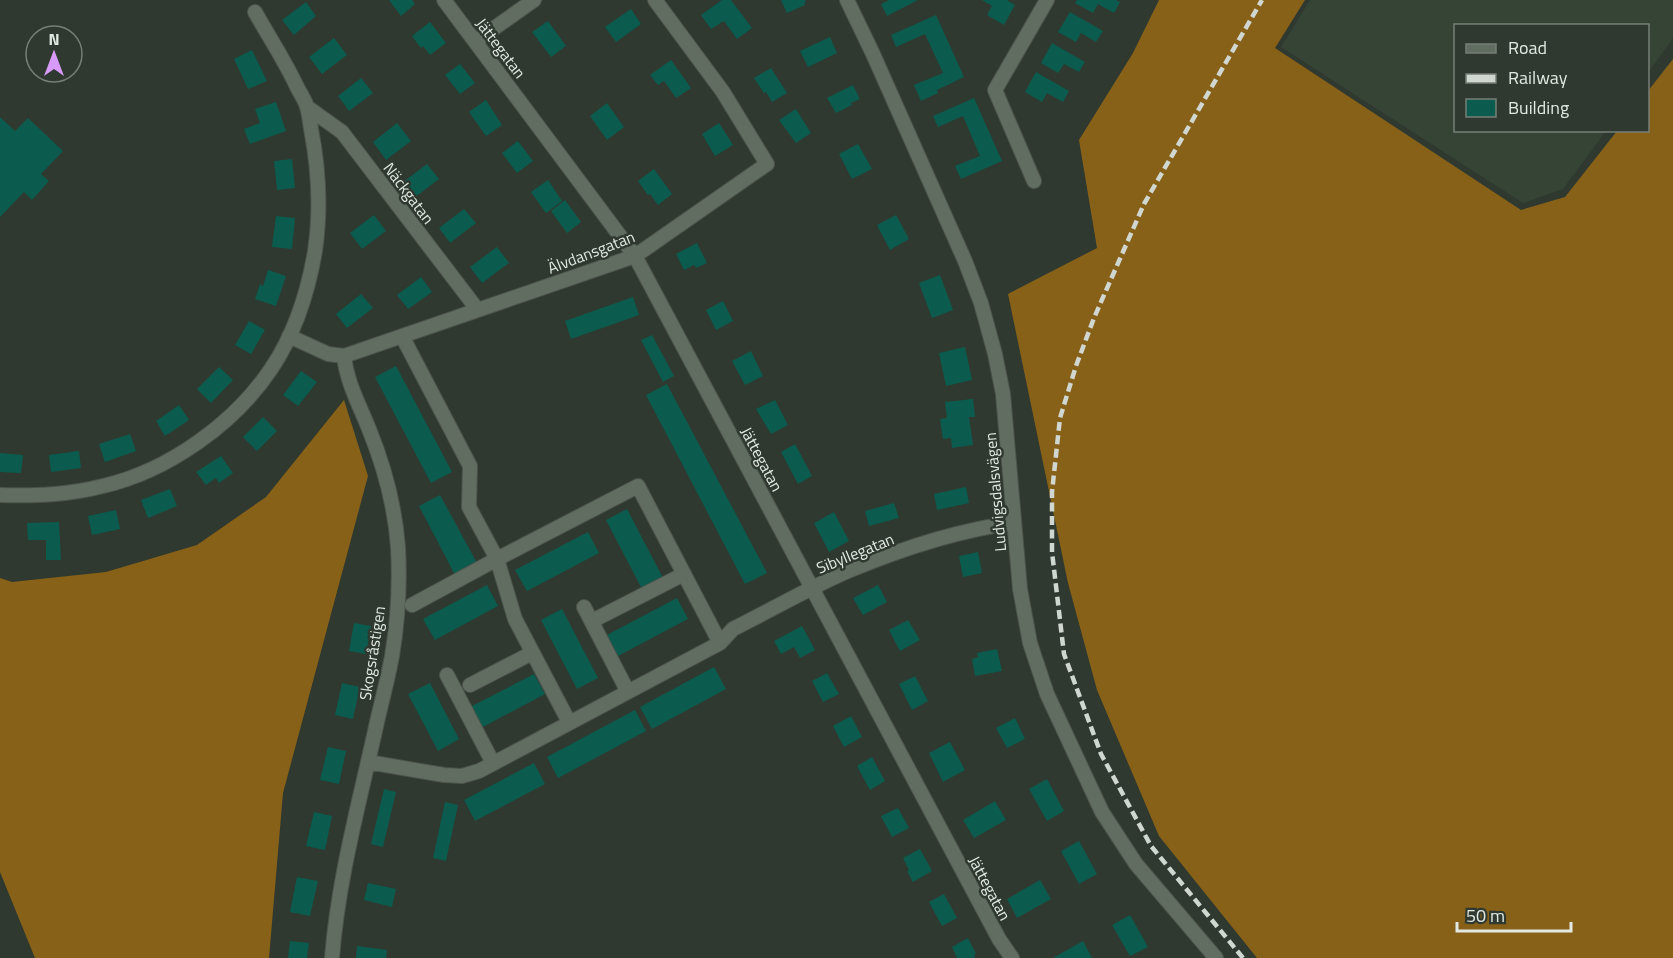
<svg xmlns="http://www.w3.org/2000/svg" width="1673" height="958" font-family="'Titillium Web',sans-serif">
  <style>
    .built { fill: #364436 }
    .forest { fill: #886118 }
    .building { fill: #0b5c4f }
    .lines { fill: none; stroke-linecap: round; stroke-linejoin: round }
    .street-casing { stroke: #4c544c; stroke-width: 16 }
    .street { stroke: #626d62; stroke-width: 14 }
    .rail { stroke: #d0d6d0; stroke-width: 4.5; stroke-dasharray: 9 4.5; stroke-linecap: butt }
    .labels { text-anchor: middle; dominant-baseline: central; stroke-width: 5; stroke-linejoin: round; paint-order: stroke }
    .street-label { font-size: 16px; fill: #e2e8e2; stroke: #2f392f }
  </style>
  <rect width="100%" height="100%" fill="#2f392f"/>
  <path class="built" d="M1310,0H1673V38L1648,73V26H1456V130L1606,131L1563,189L1523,203L1281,47Z"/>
  <path class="forest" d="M1159,0H1305L1275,48L1521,210L1565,197L1617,131L1648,130V91L1673,59V958H1257L1159,836L1097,690L1068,583L1008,294L1097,248L1079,140L1133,53Z
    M344,400L368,476L283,793L269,958H35L0,872V578L12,582L106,572L197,545L266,497Z"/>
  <path class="building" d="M389,0H412L415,4L401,16Z
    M722,0H731L752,28L737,39L724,21L711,29L701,15Z
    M781,0H805L806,2L804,3L805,5L787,13Z
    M889,0H918L887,16L881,4Z
    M982,0H1007L1015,5L1004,25L987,15L992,6Z
    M1077,0H1116L1120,2L1114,13L1098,4L1093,13L1075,3Z
    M306,2L316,16L294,35L282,20Z
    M631,9L641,24L616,42L605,27Z
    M1070,12L1103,31L1096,42L1081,33L1076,42L1058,32Z
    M936,15L964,77L937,90L938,93L921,101L914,85L943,73L925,34L896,47L891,35Z
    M548,21L566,46L551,57L532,32Z
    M430,22L446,43L430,55L423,46L421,48L412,36Z
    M830,37L837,53L808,67L800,51Z
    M334,38L347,55L322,74L309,57Z
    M1052,43L1085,62L1079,72L1064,64L1058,73L1041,63Z
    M252,50L267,81L248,89L234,59Z
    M671,60L691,88L676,98L664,81L658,85L650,75Z
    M460,64L475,83L460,94L445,75Z
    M771,68L787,93L772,102L766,92L764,93L754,78Z
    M1036,72L1069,91L1063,102L1047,93L1042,102L1025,92Z
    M361,78L373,93L349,111L338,96Z
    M853,85L860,99L851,103L852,105L836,113L827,98Z
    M974,98L1002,161L961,179L955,166L980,156L963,116L938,127L933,116Z
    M486,100L502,125L486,136L469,112Z
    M276,102L286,131L250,144L244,129L260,123L255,109Z
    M607,103L624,127L607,140L590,116Z
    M796,109L811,133L796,143L779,120Z
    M0,117L15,131L28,118L63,151L41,174L49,181L32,200L24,192L0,217Z
    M397,123L411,141L386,160L373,142Z
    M719,123L733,145L715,156L702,134Z
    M518,141L533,161L517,173L502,153Z
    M858,144L872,169L852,179L839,154Z
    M292,159L295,188L277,190L274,161Z
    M427,164L439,179L414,198L403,182Z
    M654,169L672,194L658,205L650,194L648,195L638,181Z
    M548,180L562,201L546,213L531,192Z
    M565,200L581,222L567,233L551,211Z
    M464,209L476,223L450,243L439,228Z
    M374,215L386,231L362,249L350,233Z
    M896,215L909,239L890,250L877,225Z
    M276,216L295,218L292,249L272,247Z
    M697,243L707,263L696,268L694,265L684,270L676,254Z
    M497,247L509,263L482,283L470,267Z
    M268,270L286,276L276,306L255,299L260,284L263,286Z
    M940,275L953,310L932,318L919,283Z
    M421,277L432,292L408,309L397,295Z
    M361,294L373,308L347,328L336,314Z
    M633,297L639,315L571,339L565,321Z
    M723,301L733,321L716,330L706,310Z
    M249,321L265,330L251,354L235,345Z
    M652,335L674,376L663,382L641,340Z
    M965,347L972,380L946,386L939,353Z
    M751,351L763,376L745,385L732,361Z
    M396,366L452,472L431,483L375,377Z
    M219,367L233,380L211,403L197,389Z
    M301,371L317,382L298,406L283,395Z
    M667,384L767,573L745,584L646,395Z
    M973,399L975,417H969L973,445L952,448L951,438L943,439L940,419L947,418L945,402Z
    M775,400L788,425L771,434L756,409Z
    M179,405L189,420L165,436L156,421Z
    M263,417L277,431L257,451L243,437Z
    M130,434L136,451L105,462L99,444Z
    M795,444L812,476L798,484L781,452Z
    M79,451L81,468L51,472L49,455Z
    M0,453L23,455L21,473L0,472Z
    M221,456L233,473L219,483L216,478L206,485L196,472Z
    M966,487L969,503L937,510L934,494Z
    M170,489L177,506L148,518L141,500Z
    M440,495L477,563L455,575L419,506Z
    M894,503L899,518L869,526L865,511Z
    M627,509L663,578L642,589L606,520Z
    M116,510L120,529L92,535L88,516Z
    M834,512L849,541L829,552L814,523Z
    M59,522L61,560H46V540H28L27,523Z
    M588,532L599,553L527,591L515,570Z
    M978,552L982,573L963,577L959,556Z
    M487,585L498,606L435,640L423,619Z
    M878,585L887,602L863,615L853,598Z
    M677,598L688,619L616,657L605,636Z
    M562,609L598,678L577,689L541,620Z
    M908,620L920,640L900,651L889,630Z
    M354,623L371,626L366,654L349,651Z
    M802,626L815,650L800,658L794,647L781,654L774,641Z
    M997,649L1002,671L975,676L972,659L978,657L977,653Z
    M714,667L726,689L652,729L640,707Z
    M827,673L839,694L823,702L812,681Z
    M534,674L545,694L481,728L470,707Z
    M915,676L928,701L912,710L899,684Z
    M342,683L360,687L353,719L335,715Z
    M430,683L459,739L438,751L408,694Z
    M635,710L646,731L558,778L547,757Z
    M851,716L862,737L844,747L833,726Z
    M1015,718L1025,739L1007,748L996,728Z
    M950,742L965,770L943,782L929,753Z
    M328,747L346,751L339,784L320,780Z
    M872,757L885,781L870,790L857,766Z
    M534,763L545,784L475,821L464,800Z
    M1047,779L1064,811L1047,821L1029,789Z
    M384,789L396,792L383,847L371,844Z
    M995,801L1006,820L974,838L963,820Z
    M445,802L458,805L446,861L433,858Z
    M898,808L909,828L892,837L881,816Z
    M314,812L332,816L325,850L306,846Z
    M1079,841L1097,874L1079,884L1061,851Z
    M920,849L932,871L913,882L907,871L909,870L903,858Z
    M297,877L318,881L310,916L290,912Z
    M1040,880L1051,899L1017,918L1007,899Z
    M368,883L396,889L392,907L364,900Z
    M944,894L957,918L942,926L929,902Z
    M1130,915L1148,947L1130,956L1112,925Z
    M968,938L976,954L974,955L975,958H957L952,947Z
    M290,941L309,943L307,958H288Z
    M1083,941L1092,958H1053Z
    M357,946L387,950L386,958H356Z"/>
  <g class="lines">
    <defs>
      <path id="street" d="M444,0L635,256L999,939L1012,958
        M847,0L873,54L965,261L981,303L995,354L1003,394L1020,589L1030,643L1047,694L1102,812L1136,864L1216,958
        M476,41L534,0
        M307,107L342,132L477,309
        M1034,181L995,90L1047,0
        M289,336L328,354L344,356L635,256L767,164L723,92L655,0
        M402,336L470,466L469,507L497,559L412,605
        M0,495C36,496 68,495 103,486C168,471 234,424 271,369C294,335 308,292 315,251C321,210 319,170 311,129C310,122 309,114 307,107C305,100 300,93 297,87C285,61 269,37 255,12
        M584,607L628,692
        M592,621L684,574
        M447,675L493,763
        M470,685L532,653
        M569,722L515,619L497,559L638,486L720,643
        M368,762L444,775L462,776L479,771L720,643L733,629C771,610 809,588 848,571C901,549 957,530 1014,523
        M332,958C338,879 360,800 377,722C382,700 388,678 392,656C398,620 400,583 398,547C395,507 384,466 369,429C359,404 347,383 344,356"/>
    </defs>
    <use href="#street" class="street-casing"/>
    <use href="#street" class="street"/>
    <path class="rail" d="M1243,958L1151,846L1101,754L1064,654L1052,552V492L1060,418L1076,366L1094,318L1144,204L1262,0"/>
  </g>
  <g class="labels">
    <g class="street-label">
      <text transform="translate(501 48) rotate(53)">Jättegatan</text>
      <text transform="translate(409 193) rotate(53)">Näckgatan</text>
      <text transform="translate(591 252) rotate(-21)">Älvdansgatan</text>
      <text transform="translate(762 459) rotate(62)">Jättegatan</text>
      <text transform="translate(995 492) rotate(-95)">Ludvigsdalsvägen</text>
      <text transform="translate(855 553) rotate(-22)">Sibyllegatan</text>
      <text transform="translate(372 653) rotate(-81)">Skogsråstigen</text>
      <text transform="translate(990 888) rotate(62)">Jättegatan</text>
    </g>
  </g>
  <rect x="1454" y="24" width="195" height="108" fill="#2f392f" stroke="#777f77" stroke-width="1.5"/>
  <rect x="1466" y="44" width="30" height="9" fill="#626d62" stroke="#777f77" stroke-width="1.5"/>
  <text x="1508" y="54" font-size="18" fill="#e2e8e2">Road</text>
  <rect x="1466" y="74" width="30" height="9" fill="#d0d6d0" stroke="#777f77" stroke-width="1.5"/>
  <text x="1508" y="84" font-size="18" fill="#e2e8e2">Railway</text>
  <rect x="1466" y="99" width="30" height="18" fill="#0b5c4f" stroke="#777f77" stroke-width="1.5"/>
  <text x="1508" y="114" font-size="18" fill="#e2e8e2">Building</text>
  <g transform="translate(54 54)"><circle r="28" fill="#2f392f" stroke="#777f77" stroke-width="1.5"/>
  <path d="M0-4.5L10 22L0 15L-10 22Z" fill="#d89af8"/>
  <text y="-9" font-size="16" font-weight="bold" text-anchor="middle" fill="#e2e8e2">N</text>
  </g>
  <path d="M1457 922v9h114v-9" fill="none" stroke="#e2e8e2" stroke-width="3"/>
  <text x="1466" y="922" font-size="18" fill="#e2e8e2" stroke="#2f392f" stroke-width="4.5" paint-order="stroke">50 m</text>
</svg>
